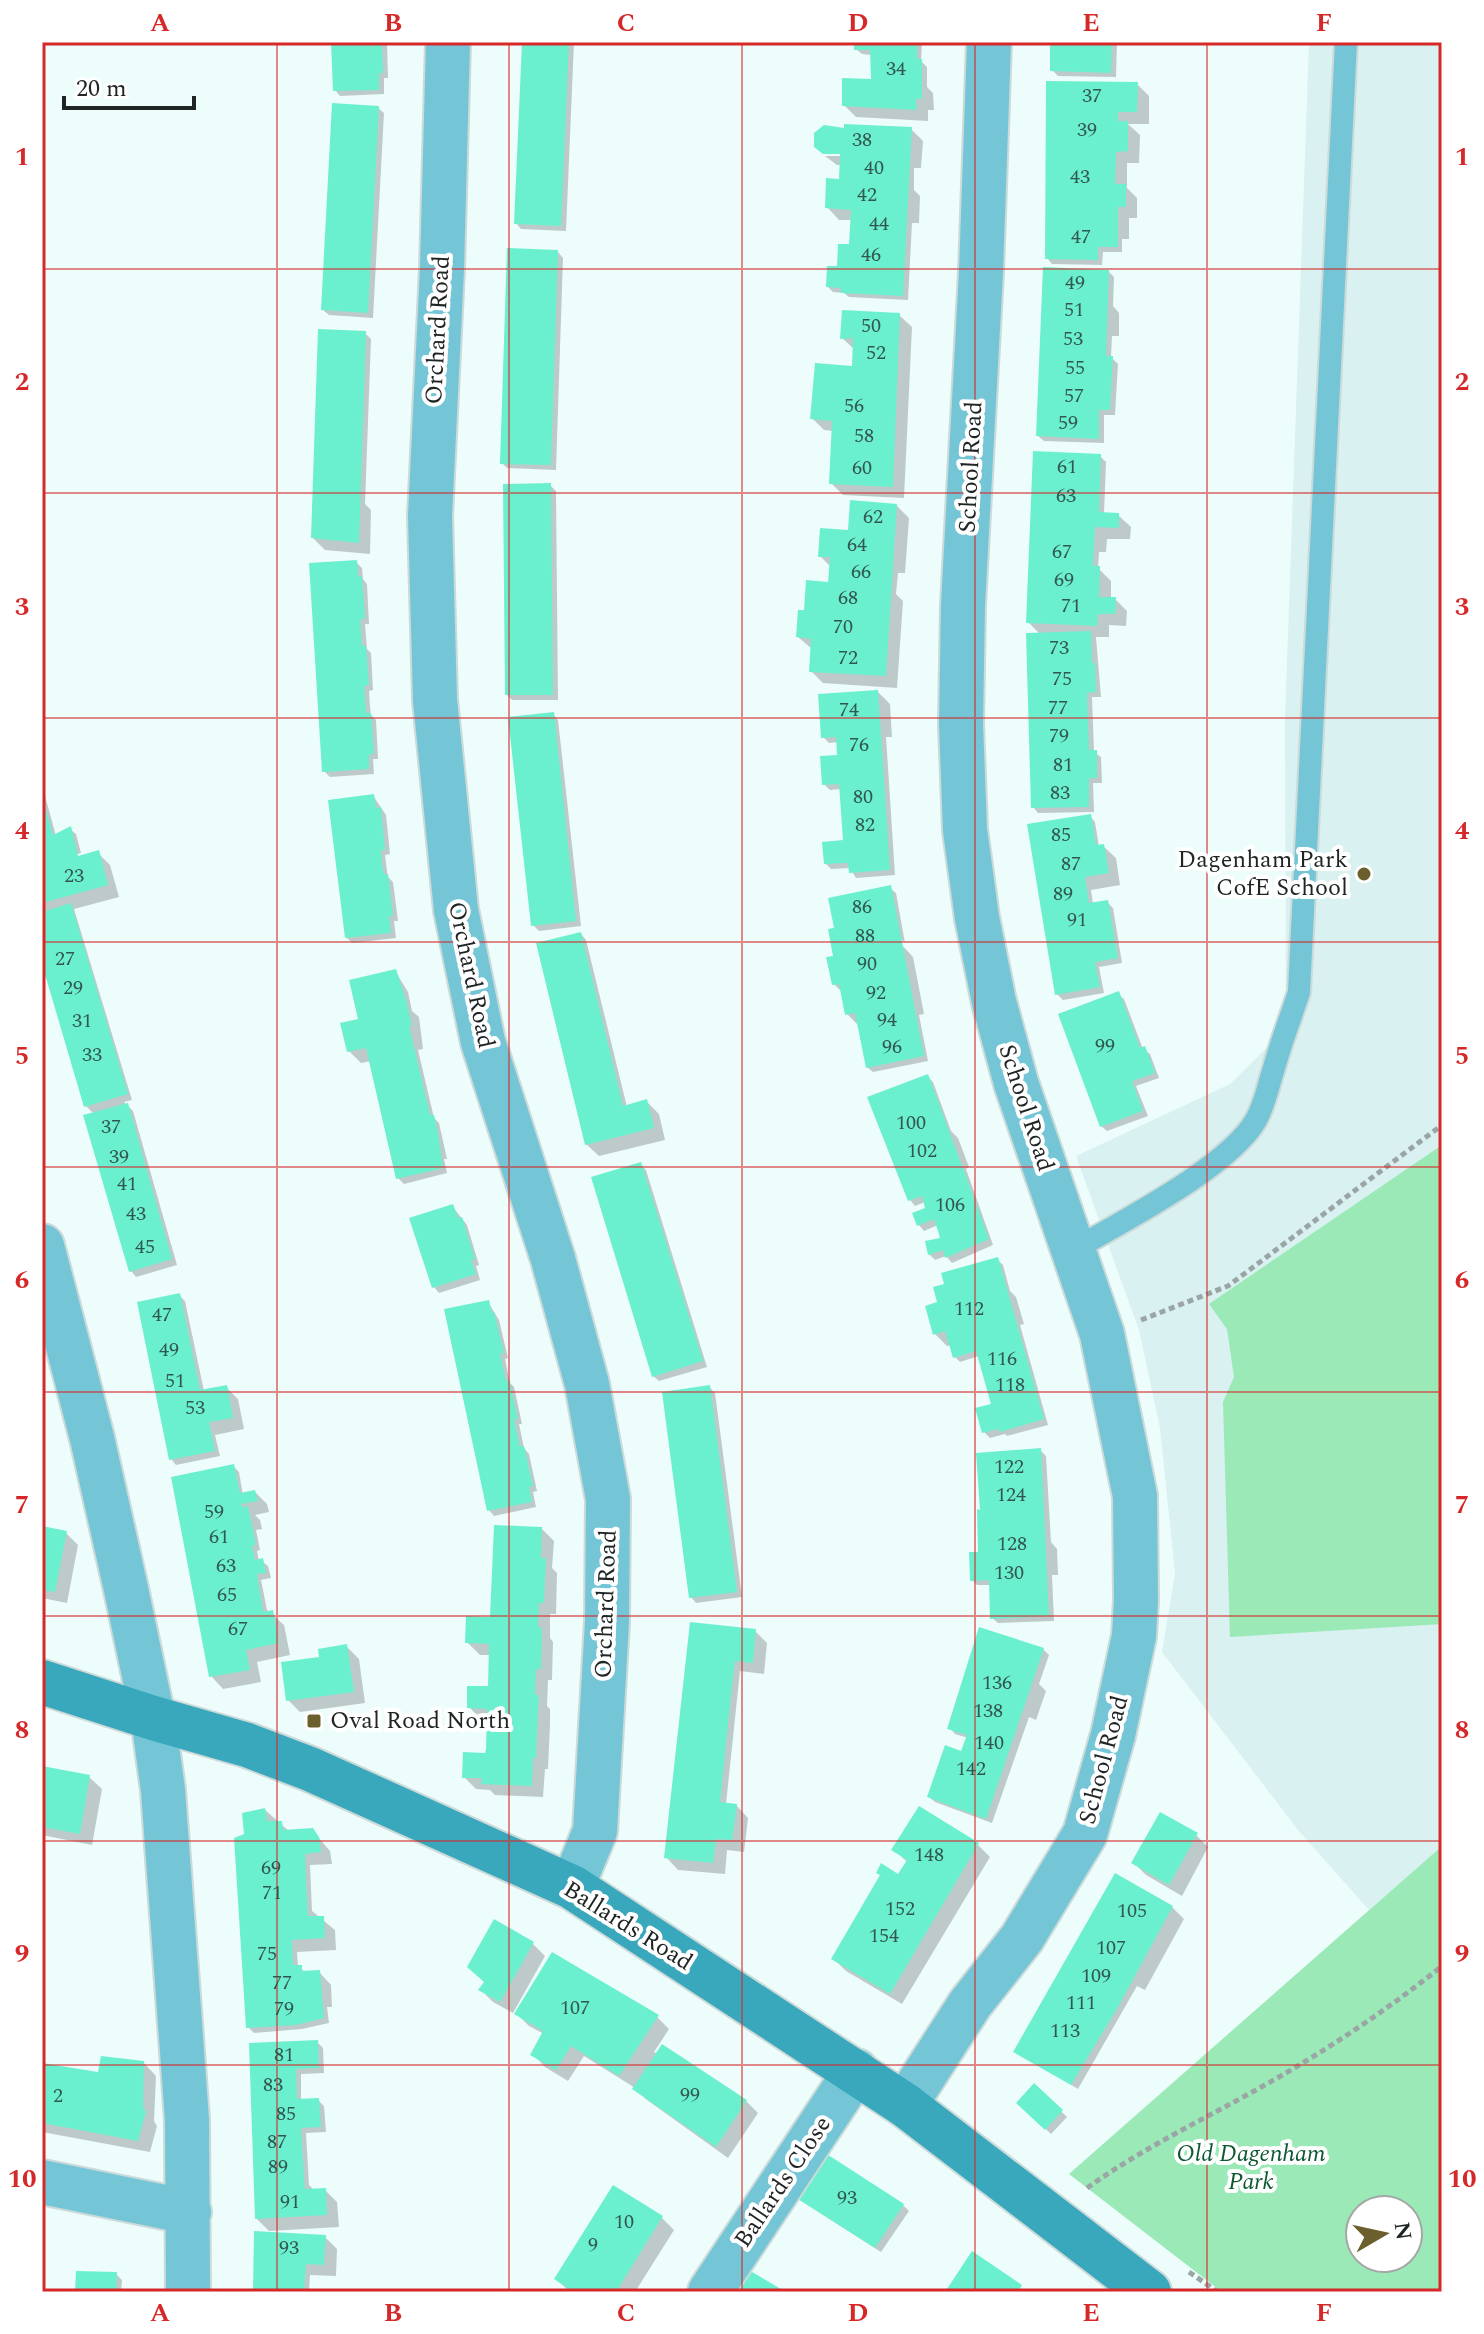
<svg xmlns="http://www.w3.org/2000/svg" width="1484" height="2334" font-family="Spectral,serif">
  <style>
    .built { fill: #d9f1f0 }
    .green { fill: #9ae9b6; fill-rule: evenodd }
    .shadow { fill: #0003 }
    .building { fill: #6bf0cf }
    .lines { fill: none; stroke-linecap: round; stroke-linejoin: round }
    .lane-casing { stroke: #ccdad9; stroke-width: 26 }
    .street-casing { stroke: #ccdad9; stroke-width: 48 }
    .secondary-casing { stroke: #ccdad9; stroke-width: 48 }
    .path { stroke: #9aa6a5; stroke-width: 5; stroke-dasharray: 6 4; stroke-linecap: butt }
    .lane { stroke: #74c6d7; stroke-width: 22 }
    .street { stroke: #74c6d7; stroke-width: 44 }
    .secondary { stroke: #39a8bc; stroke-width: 44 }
    .grid { fill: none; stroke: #d62828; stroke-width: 2; stroke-opacity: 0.55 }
    .poi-dot { fill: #6b602d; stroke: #fff; stroke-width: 3 }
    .labels { text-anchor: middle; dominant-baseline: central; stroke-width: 8; stroke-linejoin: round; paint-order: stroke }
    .number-label { font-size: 20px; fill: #32574f }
    .street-label { font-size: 24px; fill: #1f2424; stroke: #fff }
    .poi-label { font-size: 24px; fill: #1f2424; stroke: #fff; text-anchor: end }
    .park-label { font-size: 24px; font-style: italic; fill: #0d5832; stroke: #fff }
    .neatline { fill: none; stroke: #d62828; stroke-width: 3 }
    .grid-label { font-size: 26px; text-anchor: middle; font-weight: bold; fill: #d62828 }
  </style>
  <rect width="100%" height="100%" fill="#edfdfc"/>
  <path class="built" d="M1309,42H1442V1846L1369,1910L1298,1830L1162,1652L1175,1573L1160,1428L1139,1330L1076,1156L1230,1084L1286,1029L1285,719Z"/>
  <path class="green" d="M1442,1145V1624L1230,1637L1223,1402L1234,1377L1227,1329L1209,1304Z
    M1442,1846V2292H1222L1069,2174ZM1360,2210H1408V2258H1360Z"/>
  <path class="shadow" d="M333,42H387L388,78H384V94L340,96L335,90Z
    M524,42H574L566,231L521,229L516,223Z
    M856,42H922L921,61L927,67V87L933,93L934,110H928V121L856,117L844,105L873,81L872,55L862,54L856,49Z
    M1053,42H1117L1116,77L1058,76L1052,70Z
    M1048,83L1137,84L1149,96V124H1128L1140,135L1139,163H1127V188L1137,198V218H1129V239H1122V252H1103L1102,265L1052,264L1047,258Z
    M378,108L384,113L373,318L329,315L323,310Z
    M911,129L923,141L921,168H914V190L920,196L919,223H912L908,300L849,297L844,293L833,292L828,287L851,246L852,220H839L827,207L841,181V165H837L825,156H842L847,130Z
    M558,252L563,258L556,470L507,468L502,463Z
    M1109,272L1114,277L1113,306L1119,313V336H1112L1111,357L1118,364L1115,415H1104V443L1044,441L1038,436Z
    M899,315L912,327L904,498L843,495L831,483L834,431L824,430L812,418L854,368L855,350L842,338Z
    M365,333L371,339L365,504L371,510L370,554L325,550L313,538Z
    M1100,456L1106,462L1104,514L1118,515L1131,527L1130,539H1107L1106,552H1099L1098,568L1111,581V599H1115L1127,611L1126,626L1109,625V637H1096L1101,697H1092L1094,752L1101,757L1102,783H1093L1094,812L1038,813L1033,807L1040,634L1028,622Z
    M550,485L556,491L558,700H512L507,695Z
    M897,506L909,518L905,573H898L896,594L903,601L897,688L823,683L811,671L812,649L798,637L806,612L829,584L831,567L820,556L850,532Z
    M356,562L362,568L363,579L367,584L369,624H365L367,649L371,653L373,690L369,691L370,707L371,715L376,720L378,759H373L374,774L330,777L324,771Z
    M878,692L890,704L892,737H886L895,875L856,878L850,868L831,869L826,864L845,842L841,789L830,790L824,784L839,757L838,742L829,743L823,737Z
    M553,714L558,720L581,926L539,931L533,925Z
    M42,785L56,836L70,829L76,834L81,853L42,864Z
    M374,797L386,815L390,854L385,855L387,871L388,877L393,882L398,921H394L396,938L352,943L347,938Z
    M1090,816L1095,822L1099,847L1103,846L1116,858L1120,885L1091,890L1093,904L1107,902L1113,908L1122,963L1099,967L1104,993L1063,1000L1057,994Z
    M98,853L110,865L119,897L74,909L132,1100L124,1102L133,1111L177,1265L136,1277L131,1271L94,1114L86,1106L42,957V868Z
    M890,888L896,893L905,943L900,938V943L913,957L924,1014L919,1015L928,1061L873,1072L867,1067L860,1027L847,1014L843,993L834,984L835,957Z
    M581,934L586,940L627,1107L647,1102L659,1114L665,1140L599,1156L586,1144Z
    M395,971L408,992L412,1011L419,1017L423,1049L418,1050L434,1118L439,1123L447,1159H444L447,1173L404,1184L398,1178L371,1061L361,1063L349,1051L361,1021Z
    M1118,994L1124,999L1143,1049L1150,1054L1159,1078L1136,1086L1148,1116L1107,1131L1101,1126Z
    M927,1076L933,1082L951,1131L958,1138L969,1167L966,1169L993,1245L952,1263L946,1256L935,1260L929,1254L942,1239L938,1225L924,1231L919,1225L927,1209L925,1202L915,1206L910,1200Z
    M640,1164L646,1170L707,1367L659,1381L653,1376Z
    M452,1206L467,1225L479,1265L476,1266L480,1280L439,1293L434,1287Z
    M997,1259L1003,1265L1010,1291L1016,1297L1024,1324L1020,1325L1048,1425L1007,1436L1005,1434L990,1438L984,1432L993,1405L979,1356L960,1362L954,1356L951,1345L947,1346L935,1334L940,1304Z
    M179,1295L185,1301L204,1391L226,1387L238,1399L244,1429L215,1435L220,1456L176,1465L171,1459Z
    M488,1302L499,1320L508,1358L505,1359L510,1383L514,1387L522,1424H519L524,1448L529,1454L537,1491L533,1492L536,1507L494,1516L489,1510Z
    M710,1388L715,1393L742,1597L696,1603L691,1597Z
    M1040,1450L1046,1456L1051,1542L1057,1549L1058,1575H1052L1054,1621L998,1623L992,1618L991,1585H977L972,1580L980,1554L982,1514Z
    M234,1467L239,1472L243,1495L255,1492L267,1504L269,1512L255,1515L260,1520L262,1529L256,1530L260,1550L257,1551L259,1561H262L268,1566L271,1578L261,1580L267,1610L284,1625L290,1655L257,1662L261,1682L223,1689L211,1676Z
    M42,1528L66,1533L78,1545L67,1603L42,1598Z
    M542,1529L554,1541L552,1568L557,1573L556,1614H550V1638L553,1642L552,1680H548L547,1706L550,1709V1724L548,1769H545L543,1797L495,1795L490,1790L476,1789L464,1777L487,1755L488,1719H481L469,1707L490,1688L491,1655H480L467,1642L492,1619Z
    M691,1624L755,1631L767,1643L764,1674L740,1671L726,1804L736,1805L748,1818L744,1852L727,1850L725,1874L678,1870L666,1857Z
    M347,1647L359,1659L365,1703L300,1712L288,1700L321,1659Z
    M1043,1649L1049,1655L1039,1684L1046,1691L1036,1720L1029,1717L992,1823L935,1802L929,1797L962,1753L968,1738L955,1734L950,1728Z
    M42,1769L89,1777L102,1789L92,1845L42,1835Z
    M265,1810L290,1832L312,1830L330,1851L332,1864L310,1865L312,1911L335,1930L336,1950L297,1952L298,1967L307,1973L319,1972L331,1985L332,2007H327L329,2023L302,2029L254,2033L248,2027L246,1835Z
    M1196,1835L1208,1847L1182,1896L1146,1875L1134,1863Z
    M978,1845L990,1857L902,2004L846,1971L834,1959L882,1876H899L908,1863L894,1849Z
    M1172,1907L1184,1919L1145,1990L1137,1986L1078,2089L1015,2051Z
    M533,1944L545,1956L513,2013L493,2002L481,1990L486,1982Z
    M517,2014L657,2017L669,2029L654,2052L746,2101L758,2113L728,2158L647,2100L632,2086L584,2056L568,2081L545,2067L533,2054L544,2034L529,2026Z
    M317,2042L323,2048L324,2073L301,2074V2101L318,2100L324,2106L326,2132L306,2133L309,2185L314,2190H325L337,2202L339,2227L269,2231L257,2219L251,2045Z
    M144,2063L156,2076L154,2121L157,2126L150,2152L42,2132V2065L99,2075Z
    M1035,2086L1067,2117L1051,2134L1019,2103Z
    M613,2187L662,2218L674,2230L635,2292H570L556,2279Z
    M795,2197L903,2205L909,2211L881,2252Z
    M325,2237L337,2249L336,2276L310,2275L309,2292H255Z
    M116,2274L122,2280L121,2292H77Z"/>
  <path class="building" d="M331,42H382L383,73H379V90L333,91Z
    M522,42H569L561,226L514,224Z
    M854,42H917V59H922V99H916L917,110L842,106V78L871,79L870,50H854Z
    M1050,42H1112L1111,73L1050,71Z
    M1046,81L1138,82L1137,112H1118V121H1128V151L1116,152L1115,184H1126V207H1118V247H1098V260L1045,259Z
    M332,103L379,106L368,313L321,310Z
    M844,124L912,127L903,296L841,293V288L826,287L827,266H837L838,244H849L851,210L825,208L826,178L839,179L840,154H823L814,147V133L824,125L844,128Z
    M507,248L558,250L551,465L500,464Z
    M1043,267L1109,270L1106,356H1113L1110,410H1099V439L1036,436Z
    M842,310L900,313L893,487L829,484L832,421L810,419L815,363L852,366L853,338L840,339Z
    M318,329L366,331L359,543L311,538Z
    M1033,451L1101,454L1099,512L1119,513V528L1095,527L1093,566H1100L1099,597H1116L1115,614H1098L1097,626L1026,623Z
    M551,483L553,695H505L503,484Z
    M850,500L897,504L886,676L809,672L811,639L796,637L798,610H804L806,580L828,582L830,557H818L820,528L848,530Z
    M357,560L358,577L362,576L365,619H360L362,646H366L369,685L364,686L365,700L366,713H371L374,754H369V769L322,772L309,563Z
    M1091,631L1092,663H1095L1096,692L1087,693L1089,750H1097V778H1089V807L1031,808L1026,633Z
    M878,690L890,870L849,873L848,863L824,864L822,842L843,840L839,784L822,785L820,756L837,755L836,737L821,738L818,694Z
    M554,712L576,921L531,926L508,717Z
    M374,794L376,808L381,807L385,850H381L382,864L384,875L388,874L393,916H389L391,933L345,938L328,800Z
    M42,795L53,835L71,826L78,856L99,850L108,885L42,903Z
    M1091,814L1096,845L1104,844L1109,873L1085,877L1089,903L1108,900L1118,958L1095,962L1100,987L1055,995L1027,824Z
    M891,885L924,1056L866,1068L855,1013L845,1015L839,984L832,985L826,957L833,956L828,929L834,928L828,898Z
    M71,903L128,1094L84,1107L42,964V912Z
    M581,932L623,1106L647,1099L654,1128L585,1145L536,943Z
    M396,969L407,1003L412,1026H409L430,1115H434L438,1133L443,1168L396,1179L366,1048L347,1052L340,1023L358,1019L349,980Z
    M1119,991L1140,1048L1145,1046L1155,1073L1132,1081L1143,1111L1100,1127L1058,1014Z
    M928,1074L989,1239L945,1258L943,1250L928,1255L925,1241L940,1238L938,1231L934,1219L917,1226L912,1213L925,1208L922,1196L908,1201L867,1097Z
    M128,1103L172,1259L129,1272L83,1115Z
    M641,1162L703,1361L652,1377L591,1177Z
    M453,1204L458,1218L462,1217L475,1259L471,1260L476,1274L432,1288L409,1218Z
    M998,1257L1044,1419L1000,1432L998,1429L982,1433L975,1408L991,1404L976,1351L953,1358L945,1331L933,1335L925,1306L937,1302L933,1287L944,1284L941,1273Z
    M180,1293L200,1390L227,1385L233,1418L209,1422L215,1451L169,1460L137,1302Z
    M489,1300L492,1313L494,1312L504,1353L500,1354L506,1381L509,1380L518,1419H514L520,1447L524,1446L533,1486L529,1487L532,1502L487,1511L444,1309Z
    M710,1385L737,1592L689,1598L662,1392Z
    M1041,1448L1049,1616L990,1619L989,1580L970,1581L969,1552H978L977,1509L980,1510L976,1453Z
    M234,1464L240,1493L255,1490L258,1501L241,1504L242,1507L248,1506L256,1545H252L255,1560L263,1558L266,1573L257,1574L263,1612L273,1610L279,1643L246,1650L250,1670L209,1677L171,1477Z
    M494,1525L542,1527L541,1558H546L544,1603H539L538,1627L542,1628L541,1669H536L535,1695H539L538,1710L536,1758H533L532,1786L481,1784L482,1778H462L463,1752L485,1753L486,1749L487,1709L467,1708V1686H488L489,1644L465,1643L466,1616L490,1617Z
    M42,1526L67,1531L55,1592L42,1590Z
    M690,1622L756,1629L753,1663L735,1661L731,1695L720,1802L737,1804L732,1840L716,1839L713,1863L664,1858Z
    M979,1627L1044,1648L986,1819L927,1797L945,1745L961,1751L967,1735L947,1729Z
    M347,1644L354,1692L286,1701L281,1662L319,1657L318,1649Z
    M42,1766L90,1775L80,1834L42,1827Z
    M919,1806L979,1843L890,1994L831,1959L880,1875L876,1873L881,1863L898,1874L907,1860L891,1850Z
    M265,1808L267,1821H282L283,1830L313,1828L319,1837L321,1852L305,1854L306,1880L308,1916H324L325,1938L292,1940L293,1965H302V1971L320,1970L324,2018L296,2025L246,2028L234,1838L244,1834L242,1813Z
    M1160,1812L1198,1833L1169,1885L1131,1863Z
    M1115,1873L1173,1906L1118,2007L1071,2085L1013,2052Z
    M494,1919L534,1942L500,2002L478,1990L484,1982L467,1967Z
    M552,1952L659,2015L619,2076L571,2046L556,2070L530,2055L543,2031L514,2014Z
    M318,2040L319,2068L296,2069L297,2099L319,2098L321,2127L301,2128L304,2178L305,2189L326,2188L327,2215L255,2219L249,2043Z
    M662,2044L747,2100L716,2147L632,2089Z
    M101,2056L144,2061L143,2107L146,2112L138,2141L42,2123V2063L98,2072Z
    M1034,2083L1063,2110L1045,2130L1016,2103Z
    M816,2147L904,2204L875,2248L787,2192Z
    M613,2185L663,2216L616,2292H574L554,2279Z
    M254,2231L326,2235L324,2265L306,2264L304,2292H253Z
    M972,2251L1022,2285L1018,2292H945Z
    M747,2269L786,2292H734Z
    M76,2271L117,2272L116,2292H75Z"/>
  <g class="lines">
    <defs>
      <path id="lane" d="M1075,1249C1123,1221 1229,1167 1256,1120C1265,1104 1268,1086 1274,1068C1281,1042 1291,1017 1299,992L1346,42"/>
      <path id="street" d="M448,42L442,269L430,516L435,700L456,910L483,1042L553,1259L587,1384L608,1499L607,1622L595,1831L572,1887
        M42,1246L92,1438L126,1589L153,1718L163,1790L187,2120L188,2292
        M905,2105L970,2004L1022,1938L1085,1834L1113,1735L1134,1636L1136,1600L1135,1496L1102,1334L1016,1083L994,1002L977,918L965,830L961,724L963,605L981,272L989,42
        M42,2182L189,2212
        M710,2292L856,2071"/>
      <path id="secondary" d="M42,1682L153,1718L247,1745L310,1769L572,1887L905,2105L1149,2292"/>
    </defs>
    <use href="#lane" class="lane-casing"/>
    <use href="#street" class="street-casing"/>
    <use href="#secondary" class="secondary-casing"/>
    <path class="path" d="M1141,1320L1228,1286L1442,1125
      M1087,2188C1147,2145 1215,2114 1279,2077C1336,2044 1391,2007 1442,1966
      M1189,2272L1218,2292"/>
    <use href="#lane" class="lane"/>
    <use href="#street" class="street"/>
    <use href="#secondary" class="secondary"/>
  </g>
  <path class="grid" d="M277,42V2292M509,42V2292M742,42V2292M975,42V2292M1207,42V2292M42,269H1442M42,493H1442M42,718H1442M42,942H1442M42,1167H1442M42,1392H1442M42,1616H1442M42,1841H1442M42,2065H1442"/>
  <g class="poi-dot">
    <circle cx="1364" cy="874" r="8"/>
    <rect x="306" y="1713" width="16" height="16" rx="4"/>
  </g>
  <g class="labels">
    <g class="number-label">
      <text x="896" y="69">34</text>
      <text x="1092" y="96">37</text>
      <text x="1087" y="130">39</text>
      <text x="862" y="140">38</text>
      <text x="874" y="168">40</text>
      <text x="1080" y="177">43</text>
      <text x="867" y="195">42</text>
      <text x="879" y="224">44</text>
      <text x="1081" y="237">47</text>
      <text x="871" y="255">46</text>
      <text x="1075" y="283">49</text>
      <text x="1074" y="310">51</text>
      <text x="871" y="326">50</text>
      <text x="1073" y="339">53</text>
      <text x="876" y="353">52</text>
      <text x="1075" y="368">55</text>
      <text x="1074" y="396">57</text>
      <text x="854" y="406">56</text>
      <text x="1068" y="423">59</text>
      <text x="864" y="436">58</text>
      <text x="1067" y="467">61</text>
      <text x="862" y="468">60</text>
      <text x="1066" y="496">63</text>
      <text x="873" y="517">62</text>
      <text x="857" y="545">64</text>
      <text x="1062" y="552">67</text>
      <text x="861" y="572">66</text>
      <text x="1064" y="580">69</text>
      <text x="848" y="598">68</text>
      <text x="1071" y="606">71</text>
      <text x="843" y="627">70</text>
      <text x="1059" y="648">73</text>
      <text x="848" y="658">72</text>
      <text x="1062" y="679">75</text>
      <text x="1058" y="708">77</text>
      <text x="849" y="710">74</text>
      <text x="1059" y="736">79</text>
      <text x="859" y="745">76</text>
      <text x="1063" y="765">81</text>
      <text x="1060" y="793">83</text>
      <text x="863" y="797">80</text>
      <text x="865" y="825">82</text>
      <text x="1061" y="835">85</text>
      <text x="1071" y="864">87</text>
      <text x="74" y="876">23</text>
      <text x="1063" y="894">89</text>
      <text x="862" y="907">86</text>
      <text x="1077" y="920">91</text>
      <text x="865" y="936">88</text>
      <text x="65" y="959">27</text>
      <text x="867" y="964">90</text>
      <text x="73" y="988">29</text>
      <text x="876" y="993">92</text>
      <text x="887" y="1020">94</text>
      <text x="82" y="1021">31</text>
      <text x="1105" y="1046">99</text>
      <text x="892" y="1047">96</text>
      <text x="92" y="1055">33</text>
      <text x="911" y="1123">100</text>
      <text x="111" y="1127">37</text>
      <text x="922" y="1151">102</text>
      <text x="119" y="1157">39</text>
      <text x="127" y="1184">41</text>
      <text x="950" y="1205">106</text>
      <text x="136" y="1214">43</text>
      <text x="145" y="1247">45</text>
      <text x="969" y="1309">112</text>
      <text x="162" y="1315">47</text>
      <text x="169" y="1350">49</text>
      <text x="1002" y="1359">116</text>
      <text x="175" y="1381">51</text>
      <text x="1010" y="1385">118</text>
      <text x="195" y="1408">53</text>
      <text x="1009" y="1467">122</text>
      <text x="1011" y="1495">124</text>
      <text x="214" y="1512">59</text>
      <text x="219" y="1537">61</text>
      <text x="1012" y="1544">128</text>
      <text x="226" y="1566">63</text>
      <text x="1009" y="1573">130</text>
      <text x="227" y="1595">65</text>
      <text x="238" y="1629">67</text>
      <text x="997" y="1683">136</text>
      <text x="988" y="1711">138</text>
      <text x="989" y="1743">140</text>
      <text x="971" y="1769">142</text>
      <text x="929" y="1855">148</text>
      <text x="271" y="1868">69</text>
      <text x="272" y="1893">71</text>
      <text x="900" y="1909">152</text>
      <text x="1132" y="1911">105</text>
      <text x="884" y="1936">154</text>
      <text x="1111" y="1948">107</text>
      <text x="267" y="1954">75</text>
      <text x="1096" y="1976">109</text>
      <text x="282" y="1983">77</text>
      <text x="1081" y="2003">111</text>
      <text x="575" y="2008">107</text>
      <text x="284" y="2009">79</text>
      <text x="1065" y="2031">113</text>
      <text x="284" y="2055">81</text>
      <text x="273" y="2085">83</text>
      <text x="690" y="2095">99</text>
      <text x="58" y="2096">2</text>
      <text x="286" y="2114">85</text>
      <text x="277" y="2142">87</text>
      <text x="278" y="2167">89</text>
      <text x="847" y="2198">93</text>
      <text x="290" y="2202">91</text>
      <text x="624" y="2222">10</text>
      <text x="593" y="2245">9</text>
      <text x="289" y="2248">93</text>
    </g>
    <g class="street-label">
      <text transform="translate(438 330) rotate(-87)">Orchard Road</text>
      <text transform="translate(971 467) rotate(-87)">School Road</text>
      <text transform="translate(471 975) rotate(78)">Orchard Road</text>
      <text transform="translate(1026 1108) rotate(72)">School Road</text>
      <text transform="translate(606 1604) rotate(-88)">Orchard Road</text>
      <text transform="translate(1104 1760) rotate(-75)">School Road</text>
      <text transform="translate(628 1926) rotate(32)">Ballards Road</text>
      <text transform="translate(783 2182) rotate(-56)">Ballards Close</text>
    </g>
    <g class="poi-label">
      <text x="1348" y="860">Dagenham Park<tspan x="1348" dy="28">CofE School</tspan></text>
      <text x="330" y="1721" text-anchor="start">Oval Road North</text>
    </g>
    <g class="park-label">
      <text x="1251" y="2154">Old Dagenham<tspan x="1251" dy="28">Park</tspan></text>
    </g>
  </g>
  <rect width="1484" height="2334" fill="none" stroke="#ffffff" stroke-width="88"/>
  <g transform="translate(1384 2234) rotate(81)"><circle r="38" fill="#ffffff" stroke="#a5a7a7" stroke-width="2"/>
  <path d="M0-6L14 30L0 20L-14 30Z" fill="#6b602d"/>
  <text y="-12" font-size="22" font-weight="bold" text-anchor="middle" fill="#1f2424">N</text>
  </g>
  <path d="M64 96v12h130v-12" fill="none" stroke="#1f2424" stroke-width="4"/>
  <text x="76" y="96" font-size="24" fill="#1f2424" stroke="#ffffff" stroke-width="6" paint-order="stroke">20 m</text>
  <rect x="44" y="44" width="1396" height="2246" class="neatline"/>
  <g class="grid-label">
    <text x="160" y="31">A</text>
    <text x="393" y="31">B</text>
    <text x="626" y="31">C</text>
    <text x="858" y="31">D</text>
    <text x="1091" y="31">E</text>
    <text x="1324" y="31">F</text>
    <text x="22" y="165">1</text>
    <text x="1462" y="165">1</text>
    <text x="22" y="390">2</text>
    <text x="1462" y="390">2</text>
    <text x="22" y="615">3</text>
    <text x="1462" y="615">3</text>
    <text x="22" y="839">4</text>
    <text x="1462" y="839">4</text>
    <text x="22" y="1064">5</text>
    <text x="1462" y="1064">5</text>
    <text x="22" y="1288">6</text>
    <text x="1462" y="1288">6</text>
    <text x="22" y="1513">7</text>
    <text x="1462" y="1513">7</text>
    <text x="22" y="1738">8</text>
    <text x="1462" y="1738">8</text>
    <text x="22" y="1962">9</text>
    <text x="1462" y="1962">9</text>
    <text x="22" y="2187">10</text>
    <text x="1462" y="2187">10</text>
    <text x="160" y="2321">A</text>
    <text x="393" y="2321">B</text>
    <text x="626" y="2321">C</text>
    <text x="858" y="2321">D</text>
    <text x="1091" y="2321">E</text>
    <text x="1324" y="2321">F</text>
  </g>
</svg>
